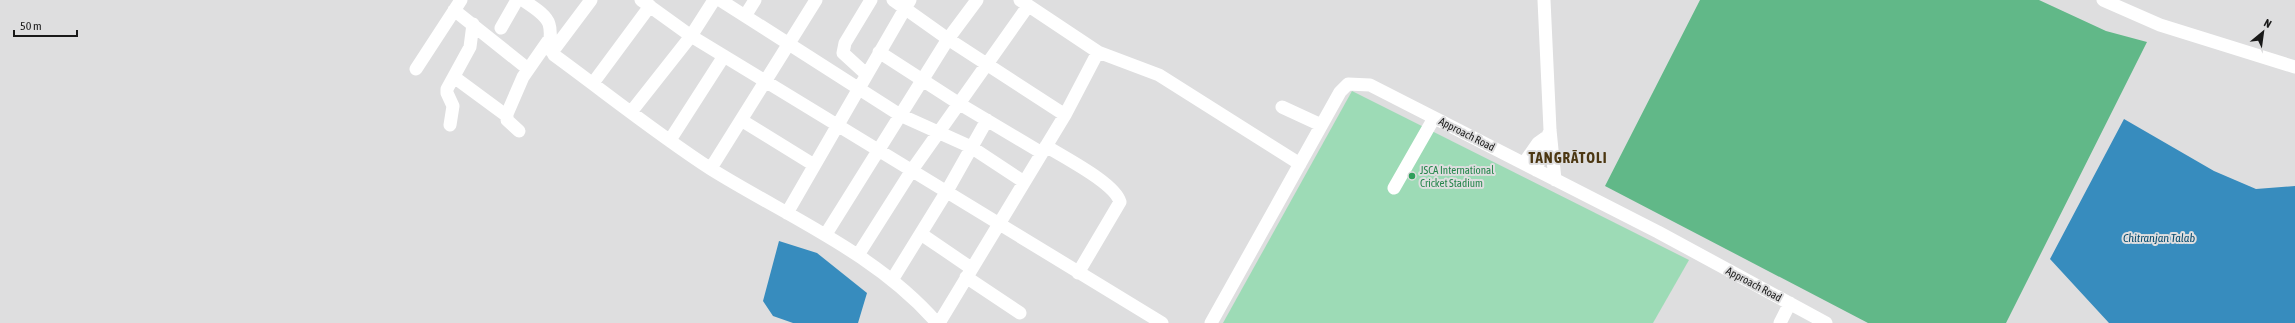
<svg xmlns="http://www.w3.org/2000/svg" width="2295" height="323" font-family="'Asap Condensed',sans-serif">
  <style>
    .green { fill: #9ddbb6 }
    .forest { fill: #61b888 }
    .water { fill: #378cbe }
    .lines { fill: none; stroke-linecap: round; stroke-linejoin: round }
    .minor { stroke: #fff; stroke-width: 13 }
    .leisure-dot { fill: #2e9e5b; stroke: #dededf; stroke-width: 1.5 }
    .labels { text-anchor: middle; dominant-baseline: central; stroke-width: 4; stroke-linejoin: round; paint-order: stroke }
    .street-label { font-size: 11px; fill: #191919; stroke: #dededf }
    .leisure-label { font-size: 11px; fill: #27864d; stroke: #dededf; text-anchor: start }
    .water-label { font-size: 12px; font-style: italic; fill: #084c6f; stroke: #dededf }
    .district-label { font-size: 15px; font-weight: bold; letter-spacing: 1px; fill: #4c3712; stroke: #dededf }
  </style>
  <rect width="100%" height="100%" fill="#dededf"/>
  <path class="green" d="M1352,91L1689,260L1653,323H1223Z"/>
  <path class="forest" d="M1700,0H2039L2106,31L2147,42L2006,323H1868L1605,186Z"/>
  <path class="water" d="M2124,119L2214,171L2256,189L2295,186V323H2109L2050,259Z
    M779,241L817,253L867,293L858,323H793L773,316L763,301Z"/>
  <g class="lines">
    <path class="minor" d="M523,0C531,6 546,14 549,24C553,36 546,44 554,55C606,93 657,134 711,169C788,217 876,253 937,323
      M641,0L691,36L1162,323
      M720,0L900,115L971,147L1024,182
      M893,0L948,39L1065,115
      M1020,0L1098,52L1159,75L1300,164
      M1544,0L1550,130L1555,180
      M2103,0L2160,25L2295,67
      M454,10L528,69
      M745,16L755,0
      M501,28L517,0
      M552,52L591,0
      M879,52L958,103L1042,153
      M416,69L461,0
      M866,74L843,53L845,43L871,0
      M454,77L507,116
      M593,83L650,6
      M1282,107L1321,125
      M631,112L691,36L714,0
      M741,120L814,165
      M450,125L453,106L447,93V89L470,47L473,24
      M519,131L507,120V114L523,77L548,41
      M670,140L724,56
      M1046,146C1063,157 1115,183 1120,202L1078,273
      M1524,163L1538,143L1545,138
      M711,168L816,0
      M1536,170L1549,133
      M1394,188L1434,118
      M787,213L910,0
      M826,234L948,39L977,0
      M921,234L971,268
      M858,255L912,170L1028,6
      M966,277L1020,313
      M892,280L947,191L987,120
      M939,323L1065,115L1098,52
      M1211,323L1340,92L1348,84L1370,85L1658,232L1826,323
      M1780,323L1790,303"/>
  </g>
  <circle class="leisure-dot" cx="1412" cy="176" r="4"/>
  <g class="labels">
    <g class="street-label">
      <text transform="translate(1467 134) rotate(27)">Approach Road</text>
      <text transform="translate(1754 284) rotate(28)">Approach Road</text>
    </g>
    <g class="leisure-label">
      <text x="1420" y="170">JSCA International<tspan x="1420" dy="13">Cricket Stadium</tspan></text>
    </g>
    <g class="water-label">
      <text x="2159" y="238">Chitranjan Talab</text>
    </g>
    <g class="district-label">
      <text x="1568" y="157">TANGRĀTOLI</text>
    </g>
  </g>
  <g transform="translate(2263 32) rotate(29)" stroke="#dededf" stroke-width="3" paint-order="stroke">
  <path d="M0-3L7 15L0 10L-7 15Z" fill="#191919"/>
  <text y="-6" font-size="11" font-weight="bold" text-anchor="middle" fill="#191919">N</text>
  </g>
  <path d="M14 30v6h63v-6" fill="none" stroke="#191919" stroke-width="2"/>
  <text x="20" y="30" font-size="12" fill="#191919" stroke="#dededf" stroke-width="3" paint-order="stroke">50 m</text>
</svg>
